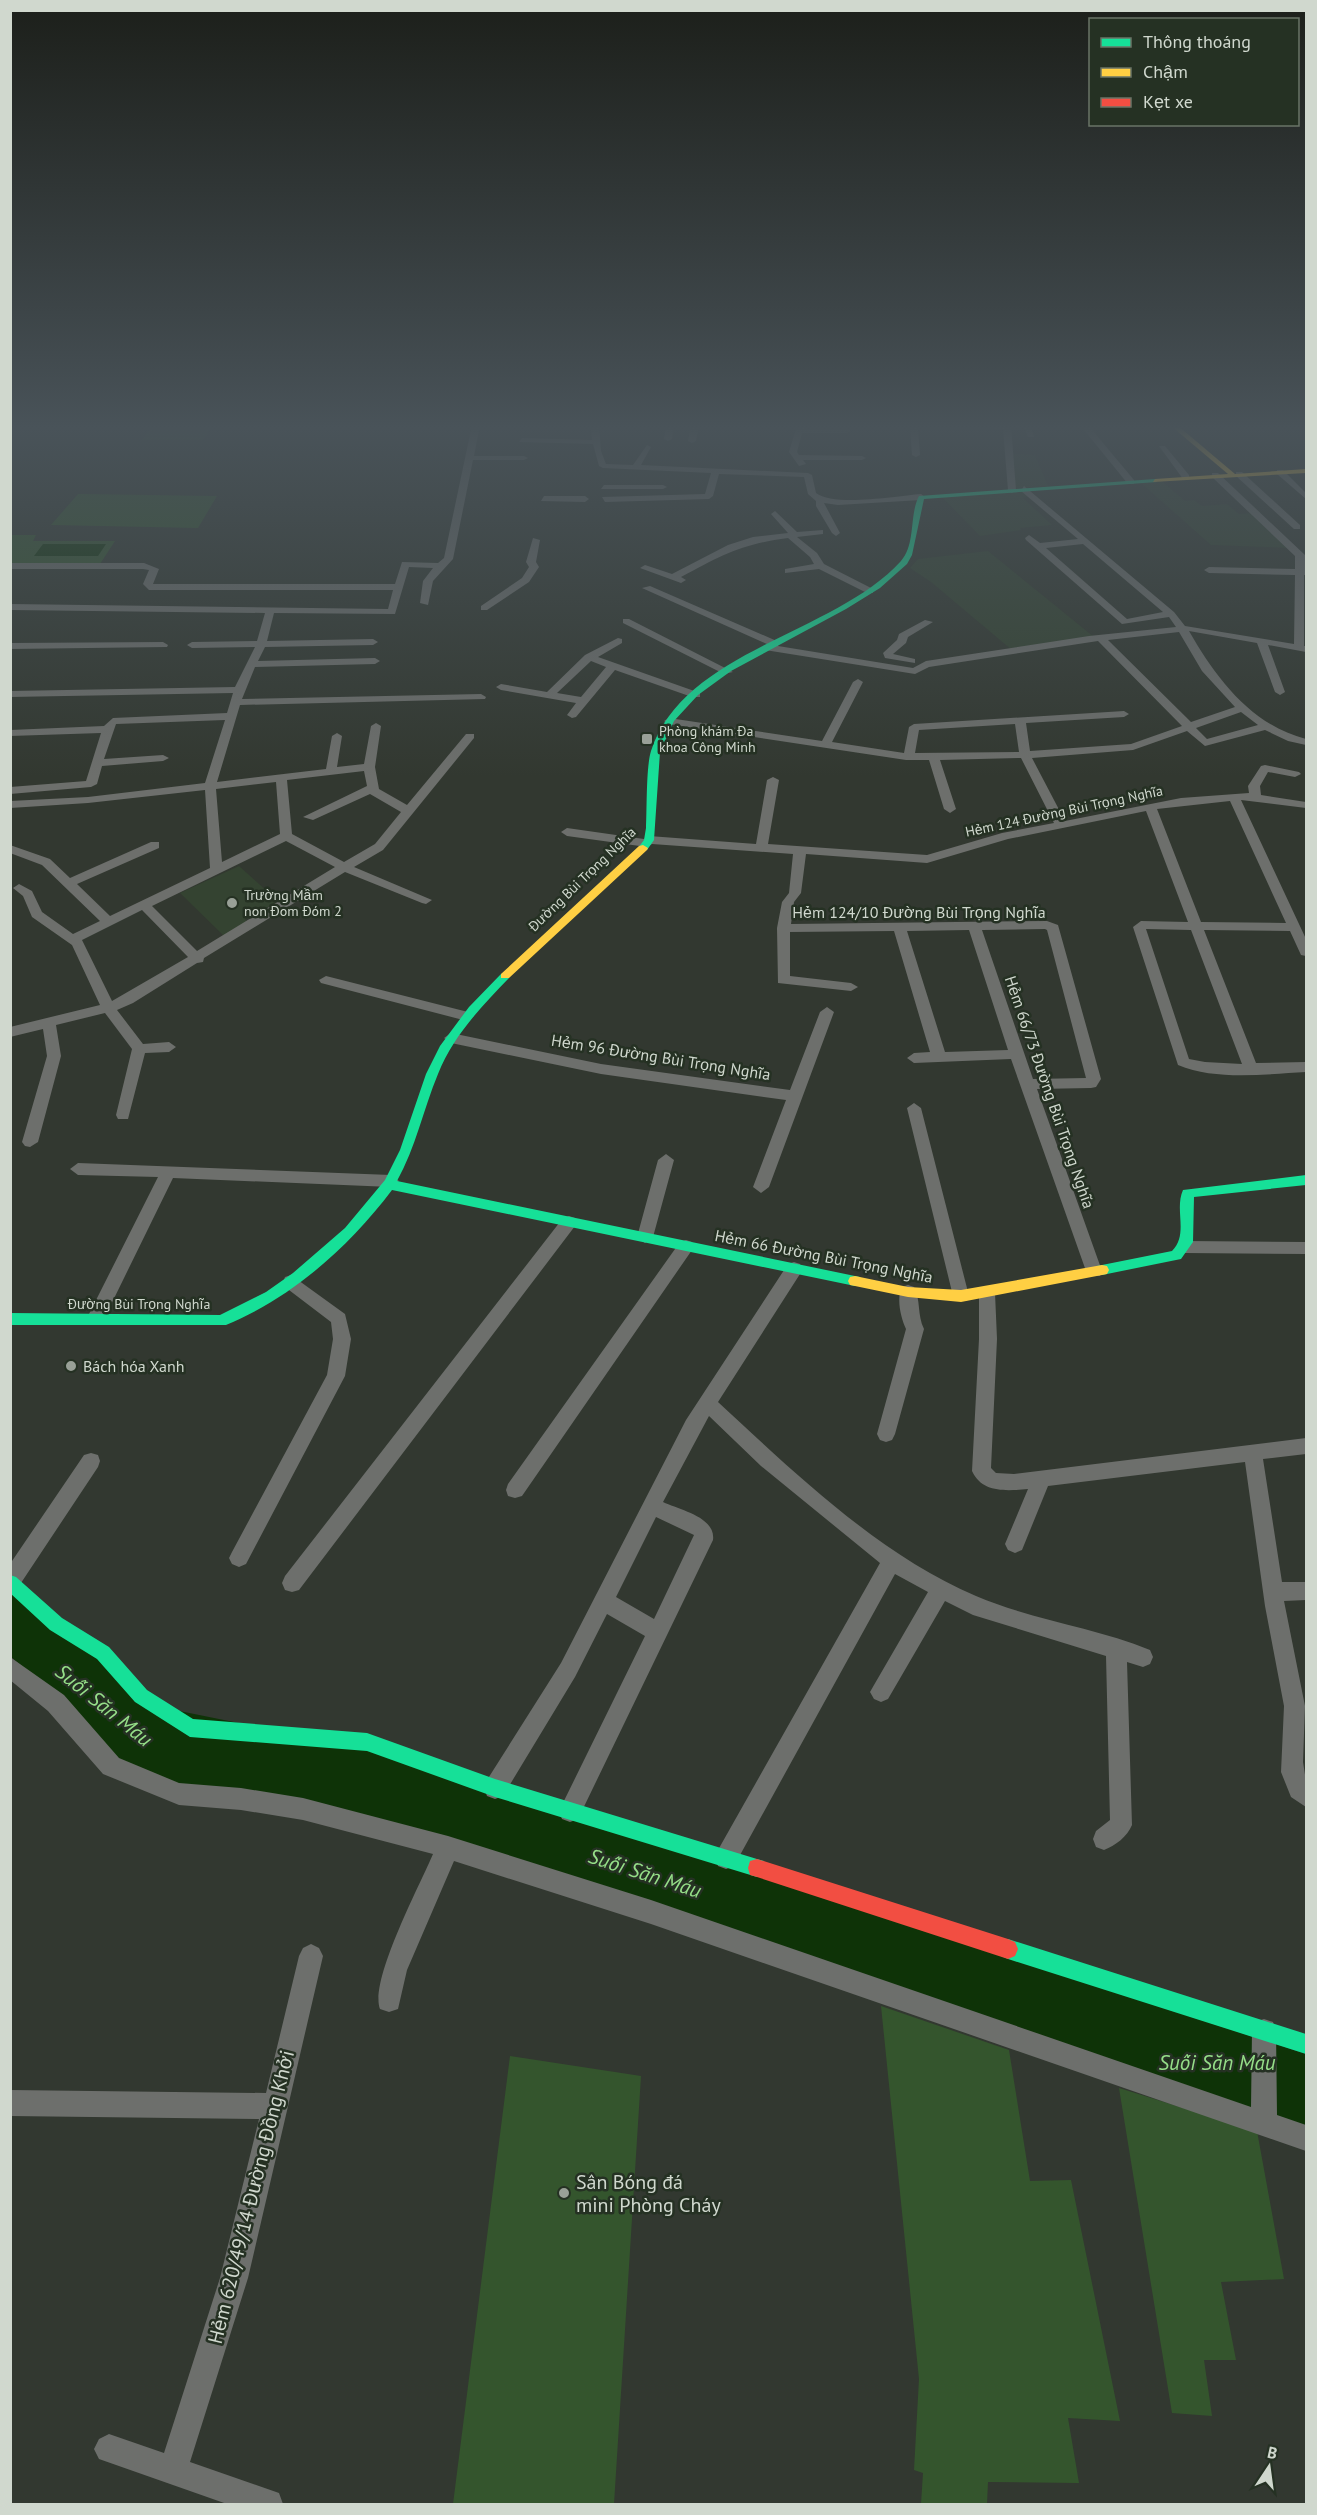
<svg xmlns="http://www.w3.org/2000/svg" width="1317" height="2515" font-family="'PT Sans',sans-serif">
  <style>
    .built { fill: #344331 }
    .green { fill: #34552d }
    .water { fill: #0e3307 }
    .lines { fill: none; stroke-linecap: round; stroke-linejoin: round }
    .street { fill: #6d6f6c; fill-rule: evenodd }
    .fast { fill: #16e098; fill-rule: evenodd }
    .slow { fill: #ffcf43; fill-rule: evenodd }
    .jam { fill: #f24e42; fill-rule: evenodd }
    .poi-dot { fill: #99a097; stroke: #253123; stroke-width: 2 }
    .labels { text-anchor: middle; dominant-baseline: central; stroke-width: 5; stroke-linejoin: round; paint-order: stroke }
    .far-poi-label { font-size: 14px; fill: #d0d8ce; stroke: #253123; text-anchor: start }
    .far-street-label { font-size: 14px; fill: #d0d8ce; stroke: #253123 }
    .street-label { font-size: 16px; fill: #d0d8ce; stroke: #253123 }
    .poi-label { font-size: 16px; fill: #d0d8ce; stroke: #253123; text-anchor: start }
    .near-poi-label { font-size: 20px; fill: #d0d8ce; stroke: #253123; text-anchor: start }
    .near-street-label { font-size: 20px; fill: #d0d8ce; stroke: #253123 }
    .near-water-label { font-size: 21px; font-style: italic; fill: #95de88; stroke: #253123 }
  </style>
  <rect width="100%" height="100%" fill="#323830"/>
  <path class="built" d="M1012,454L1035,455L1048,486L1015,488Z
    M1162,481L1185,501L1194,500L1202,506L1227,504L1239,514L1251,513L1291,548L1211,545L1141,483Z
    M1023,491L1030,496L1023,498L1052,525L1020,528L1021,530L980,536L942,497Z
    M988,551L1094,637L1012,650L931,582L910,568L918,559Z
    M239,866L278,901L255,915L254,913L245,919L247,922L224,936L180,893Z"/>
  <path class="green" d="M153,425H213L203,440H142Z
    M78,494H83L217,496L198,528L51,525Z
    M11,535H36L33,541H115L100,564H11Z
    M881,2006L1009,2050L1030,2181L1071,2180L1120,2421L1068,2418L1079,2483L988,2482L987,2504H921L923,2473L914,2470L919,2379Z
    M510,2056L641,2076L614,2504H453Z
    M1119,2088L1257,2131L1284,2279L1221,2282L1236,2360H1204L1212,2416L1172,2413Z"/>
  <path class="water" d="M43,544H106L98,556H34Z
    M10,1592L98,1658L135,1702L366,1749L1306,2054V2128L650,1903L182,1787L116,1759L64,1700L11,1657Z"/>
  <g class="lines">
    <path class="street" d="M472,425H480L474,456H524L528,458L524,460H473L453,559L433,581L428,605L420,603L423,581L433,568L409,567L395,614L274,613L267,641L373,639L378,642L373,645L265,647L258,661L375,658L380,661L375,664L255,667L242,699L481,694L486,697L485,699L240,705L217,782L326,769L332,736L337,733L342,736L337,767L364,764L371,726L376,723L381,726L375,767L379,789L407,805L466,734H474V738L383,850L354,867L432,900L426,904L422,903L345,872L204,958L203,962L197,963L133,1003L117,1010L143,1044L169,1042L176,1047L169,1052L145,1053L128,1119H118L116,1115L132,1049L105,1013L56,1025L61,1056L38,1142L30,1147L25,1146L22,1142L47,1056L43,1029L10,1037V1027L100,1005L72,945L32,917L23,896L13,888L19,884L32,891L42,912L73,934L100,921L42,865L10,853V845L50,859L70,878L151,842H159V848L77,884L110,916L210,868L205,790L88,803L10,808V801L88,797L205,783L225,720L116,724L104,759L163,755L169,758L163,761L102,766L97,784L91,787L10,794V787L86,781L101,733L10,736V730L104,726L113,718L227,713L233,693L10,697V691L235,687L255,647L192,648L187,645L192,642L257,641L265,613L10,610V604L388,609L393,590H149L143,584L149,570L143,569H10V563H144L159,569L153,584H395L402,562L438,563L444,558ZM364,771L367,786L303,817L313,820L370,794L401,812L375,844L344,862L292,834L287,780ZM276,782L280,834L222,862L216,789ZM286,841L335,867L197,951L152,906ZM142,910L188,957L112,1001L82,940Z
      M538,425H599L601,451L606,464L633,465L647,445L651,447L641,465L808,473L812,475L816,493C834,507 897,496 921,494L925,497L921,500L838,505L824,503L840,533L836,536L832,533L816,506V501L808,494L804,477L719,474L713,496L709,499L605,502L602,497L705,494L711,473L603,468L599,466L593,444L519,442L522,438L592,440L591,428Z
      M641,425H649V428L642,430Z
      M666,425H674L672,439L668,441L664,439Z
      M691,425H699L696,441L692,443L688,441Z
      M797,425H805L804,429H847L851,431L847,433H802L797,452L799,455L862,456L866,458L862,460H803L806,464L799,466L789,452Z
      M898,425H1011L1016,490L1012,493L1008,490L1003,429L918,428L920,455L916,457L912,455L910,427Z
      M1023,425H1031L1034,437H1028Z
      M1080,425H1088L1134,480V484H1128Z
      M1159,446H1165L1189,475V479H1183Z
      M1277,470H1283L1306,493V499L1277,474Z
      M1236,472H1242L1300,525V529H1294L1236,476Z
      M1212,473H1218L1305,555L1306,575H1304V646H1306V652L1268,645L1285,692L1280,695L1275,692L1257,643L1189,631C1216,678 1251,725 1306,739V745L1288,741L1265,730L1205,746L1187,731L1133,750L1032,758L1065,821L1181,798L1249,793L1248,786L1261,766L1265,765L1299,772L1301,774L1295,777L1268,772L1260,786L1261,795L1306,802V808L1241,800L1306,939V956L1301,955L1290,931L1204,930L1256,1063L1306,1062V1072C1266,1074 1216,1081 1178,1065L1133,927L1141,921L1188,922L1146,811L1008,839L927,863L806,854L801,893L794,902L791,924L1047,921L1058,925L1101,1079L1096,1087L1091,1088L1037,1089L1102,1271L1100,1276H1088L1086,1271L1011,1059L914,1063L907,1058L914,1053L930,1052L894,931L790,932V976L851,983L858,987L851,991L778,983L777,928L782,902L789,893L793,854L652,844L647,847L567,836L561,832L567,828L644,839L649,836L756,844L767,780L773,777L779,780L768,844L927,855L1002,833L1054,823L1021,758L940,760L956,809L950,813L944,809L929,760H906L669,724L664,721L669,718L822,741L853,682L858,679L863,682L832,742L904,753L909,727L914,724L1124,711L1129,714L1124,717L1026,723L1030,751L1131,744L1182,726L1098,641L929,667L915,674L765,650L764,648L769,645L642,588L650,586L779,642L778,646L913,668L926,661L1089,636L1176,627L1169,617L1122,624L1026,540L1025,538L1029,535L1040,543L1078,539L1021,491L1024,486L1174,612L1185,626L1294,644L1295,575L1209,573L1204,570L1209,567L1295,569V556L1212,477ZM1083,544L1163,612L1127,619L1046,548ZM1179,632L1202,671L1235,707L1191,722L1108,640ZM1241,712L1258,725L1207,739L1196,728ZM1015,724L1019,752L915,753L919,730ZM1230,801L1286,923L1201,922L1157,809ZM1045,929L1047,930L1086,1078L1033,1079L982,930ZM1146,929L1191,930L1242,1064L1205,1062L1189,1059ZM969,930L1008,1050L945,1052L907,931Z
      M604,485H663L667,487L663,489H601Z
      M544,496H585L589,499L585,502L541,501Z
      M775,511L797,532L823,530V534L797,537L817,553L824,564L873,589V593H867L819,569L785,573V569L814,564L810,557L788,538C741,544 722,555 681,577L686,580L681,583L640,568L645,565L672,574L728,545L753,537L788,533L771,514Z
      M533,538L540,540L536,562L539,567L529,582L487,610H481V606L522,578L529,567L526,562Z
      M623,619H629L733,672L724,674L623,623Z
      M925,620L933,622L908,637L906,643L893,654L915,659V663L885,658L883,653L897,640L899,634Z
      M618,638L622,639V643L598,657L700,693V697H692L615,670L576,717L572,718L567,715L576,703L501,690L496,687L501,684L547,692L585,655ZM591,661L606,667L581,697L557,693Z
      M163,642L168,645L167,647L10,649V643Z
      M326,976L472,1013L474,1016L467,1021L321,983L319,980Z
      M827,1007L834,1012L769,1187L761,1193L753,1187L786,1100L601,1074L451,1043L444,1038L451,1033L601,1064L790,1090L820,1012Z
      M914,1103L921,1108L969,1296L967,1301H955L953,1296L907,1108Z
      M666,1154L674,1160L653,1237L645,1243L637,1237L658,1160Z
      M78,1163L391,1175L399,1181L391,1187L173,1178L101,1325H89L86,1320L158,1177L78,1175L70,1169Z
      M569,1216L575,1218L577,1222L575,1226L299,1590L292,1592L285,1590L282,1583L285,1576L563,1218Z
      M686,1240L692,1242L694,1246L692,1250L522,1496L515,1498L508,1496L506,1490L508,1484L680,1242Z
      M1185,1241L1306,1242V1254L1185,1253L1179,1251L1177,1247L1179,1243Z
      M794,1262L800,1264L802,1269L800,1274L718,1402C794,1472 879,1555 976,1596C1032,1620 1094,1627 1150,1650L1153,1657L1150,1664L1143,1667L1127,1662L1132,1825C1127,1837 1116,1845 1104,1850L1096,1847L1093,1839L1096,1831L1110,1820L1106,1656L973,1615L945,1601L888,1699L881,1702L874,1699L870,1692L874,1685L928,1592L895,1574L734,1866L726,1869L718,1866L715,1858L718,1850L880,1563L761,1466L709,1416L663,1502C680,1510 716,1517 713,1540L578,1819L570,1822L562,1819L559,1811L645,1636L607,1614L575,1677L503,1796L495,1799L487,1796L484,1788L487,1780L561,1663L686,1420L788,1264ZM656,1517L694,1535L654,1619L616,1597Z
      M291,1275L345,1314L351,1339L345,1376L246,1564L239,1567L232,1564L229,1558L232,1552L327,1375L333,1339L331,1322L285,1287L283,1282L285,1277Z
      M908,1285L914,1287C921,1300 917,1315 924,1329L895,1434L892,1440L886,1442L880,1440L877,1434L906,1329C901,1318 896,1299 902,1287Z
      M987,1286L993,1288L995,1293L997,1339L991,1468L996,1473L1014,1474L1306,1438V1454L1263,1459L1282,1582H1306V1600L1284,1601L1305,1706L1303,1762L1306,1781V1807L1291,1797L1281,1772L1284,1706L1265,1606L1245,1462L1048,1486L1022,1550L1015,1553L1008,1550L1005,1544L1028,1489C1006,1491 982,1493 972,1471L979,1339V1293L981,1288Z
      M91,1453L98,1455L100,1461L98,1467L17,1589L10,1591V1564L84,1455Z
      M10,1657L64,1695L119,1758L179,1783L241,1788L303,1798L448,1836L651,1900L1251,2107L1252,2031L1255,2022L1264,2019L1273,2022L1276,2031L1277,2115L1306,2125V2151L651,1924L454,1861L407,1970L398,2009L389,2012L380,2009C369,1981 420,1885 433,1854L303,1820L241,1810L179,1805L103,1774L48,1711L10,1680Z
      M311,1944L319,1948L323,1956L248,2278L190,2462L279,2493L283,2504H227L99,2459L94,2449L99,2439L109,2434L164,2453L220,2278L259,2119L10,2116V2090L266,2093L299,1956L303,1948Z"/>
    <path class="fast" d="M1155,479L1157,482L924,499L912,555L907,564L880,588L846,609L731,671L698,695L674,721L660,752L654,840L647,850H639L638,848L644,840L646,828C647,809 646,767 651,751C684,650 835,634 901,561C916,544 909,515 919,496Z
      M505,972L509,974V978C481,1007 453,1036 438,1074C423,1110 416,1147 397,1181L855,1276L860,1277L862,1281L860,1285L855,1286L392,1190C349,1247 293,1297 226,1325H10V1313L220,1315L266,1292L293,1273L345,1228L385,1180L400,1150L426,1074L440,1046L469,1007L501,974Z
      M1306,1175V1185L1194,1197L1193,1242L1181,1259L1102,1275L1097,1274L1095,1270L1097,1266L1172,1251C1189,1234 1174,1210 1183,1190Z
      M10,1575L16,1577L62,1618L109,1647L147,1690L193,1719L367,1733L495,1779L757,1859L764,1861L766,1868L764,1875L757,1877L495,1797L367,1751L190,1737L135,1702L97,1659L50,1630L10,1593Z
      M1008,1939L1306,2034V2054L1008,1959L1001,1956L998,1949L1001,1942Z"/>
    <path class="slow" d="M1170,425H1177L1235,474L1306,469V473L1153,482L1155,479L1228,474Z
      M643,845L648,848L647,850L509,978H501V974L639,846Z
      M1102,1265L1107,1266L1109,1270L1107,1274L1102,1275L961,1302L908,1297L855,1286L850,1285L848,1281L850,1277L855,1276L908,1287L961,1290Z"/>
    <path class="jam" d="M757,1859L1008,1939L1015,1942L1018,1949L1015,1956L1008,1959L757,1877L750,1875L748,1868L750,1861Z"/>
  </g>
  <linearGradient id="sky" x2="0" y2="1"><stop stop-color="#1c1f1a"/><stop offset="0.55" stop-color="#495359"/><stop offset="1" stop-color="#495359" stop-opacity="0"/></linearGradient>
  <rect width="1317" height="777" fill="url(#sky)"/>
  <g class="poi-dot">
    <rect x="641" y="733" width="12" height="12" rx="3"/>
    <circle cx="232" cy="903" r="6"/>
    <circle cx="71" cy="1366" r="6"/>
    <circle cx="564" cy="2193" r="6"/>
  </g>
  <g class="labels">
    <g class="far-poi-label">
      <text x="659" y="731">Phòng khám Đa<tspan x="659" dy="16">khoa Công Minh</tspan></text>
      <text x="244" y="895">Trường Mầm<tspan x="244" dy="16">non Đom Đóm 2</tspan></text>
    </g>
    <g class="far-street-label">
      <text transform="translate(1064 811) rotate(-12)">Hẻm 124 Đường Bùi Trọng Nghĩa</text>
      <text transform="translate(582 879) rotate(-44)">Đường Bùi Trọng Nghĩa</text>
      <text x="139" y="1304">Đường Bùi Trọng Nghĩa</text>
    </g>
    <g class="street-label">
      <text x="919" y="912">Hẻm 124/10 Đường Bùi Trọng Nghĩa</text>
      <text transform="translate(661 1057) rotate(9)">Hẻm 96 Đường Bùi Trọng Nghĩa</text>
      <text transform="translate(1050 1092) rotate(71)">Hẻm 66/73 Đường Bùi Trọng Nghĩa</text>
      <text transform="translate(824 1256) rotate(11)">Hẻm 66 Đường Bùi Trọng Nghĩa</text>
    </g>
    <g class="poi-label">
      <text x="83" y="1366">Bách hóa Xanh</text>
    </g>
    <g class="near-poi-label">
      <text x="576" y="2182">Sân Bóng đá<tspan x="576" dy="23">mini Phòng Cháy</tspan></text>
    </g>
    <g class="near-street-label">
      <text transform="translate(251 2197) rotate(-76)">Hẻm 620/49/14 Đường Đồng Khởi</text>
    </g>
    <g class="near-water-label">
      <text transform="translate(104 1705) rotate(39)">Suối Săn Máu</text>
      <text transform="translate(645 1873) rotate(18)">Suối Săn Máu</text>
      <text x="1217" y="2062">Suối Săn Máu</text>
    </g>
  </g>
  <rect width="1317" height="2515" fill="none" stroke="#d0d8ce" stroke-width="24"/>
  <rect x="1089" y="18" width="210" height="108" fill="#253123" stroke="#697467" stroke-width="1.5"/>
  <rect x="1101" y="38" width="30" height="9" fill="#16e098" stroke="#697467" stroke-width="1.5"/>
  <text x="1143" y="48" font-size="18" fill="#d0d8ce">Thông thoáng</text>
  <rect x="1101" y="68" width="30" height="9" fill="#ffcf43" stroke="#697467" stroke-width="1.5"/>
  <text x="1143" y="78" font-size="18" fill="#d0d8ce">Chậm</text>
  <rect x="1101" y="98" width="30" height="9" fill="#f24e42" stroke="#697467" stroke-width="1.5"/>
  <text x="1143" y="108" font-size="18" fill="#d0d8ce">Kẹt xe</text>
  <g transform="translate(1269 2467) rotate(13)" stroke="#253123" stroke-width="4.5" paint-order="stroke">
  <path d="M0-4.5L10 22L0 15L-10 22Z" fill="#d0d8ce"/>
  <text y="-9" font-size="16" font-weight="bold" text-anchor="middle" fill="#d0d8ce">B</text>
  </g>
</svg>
